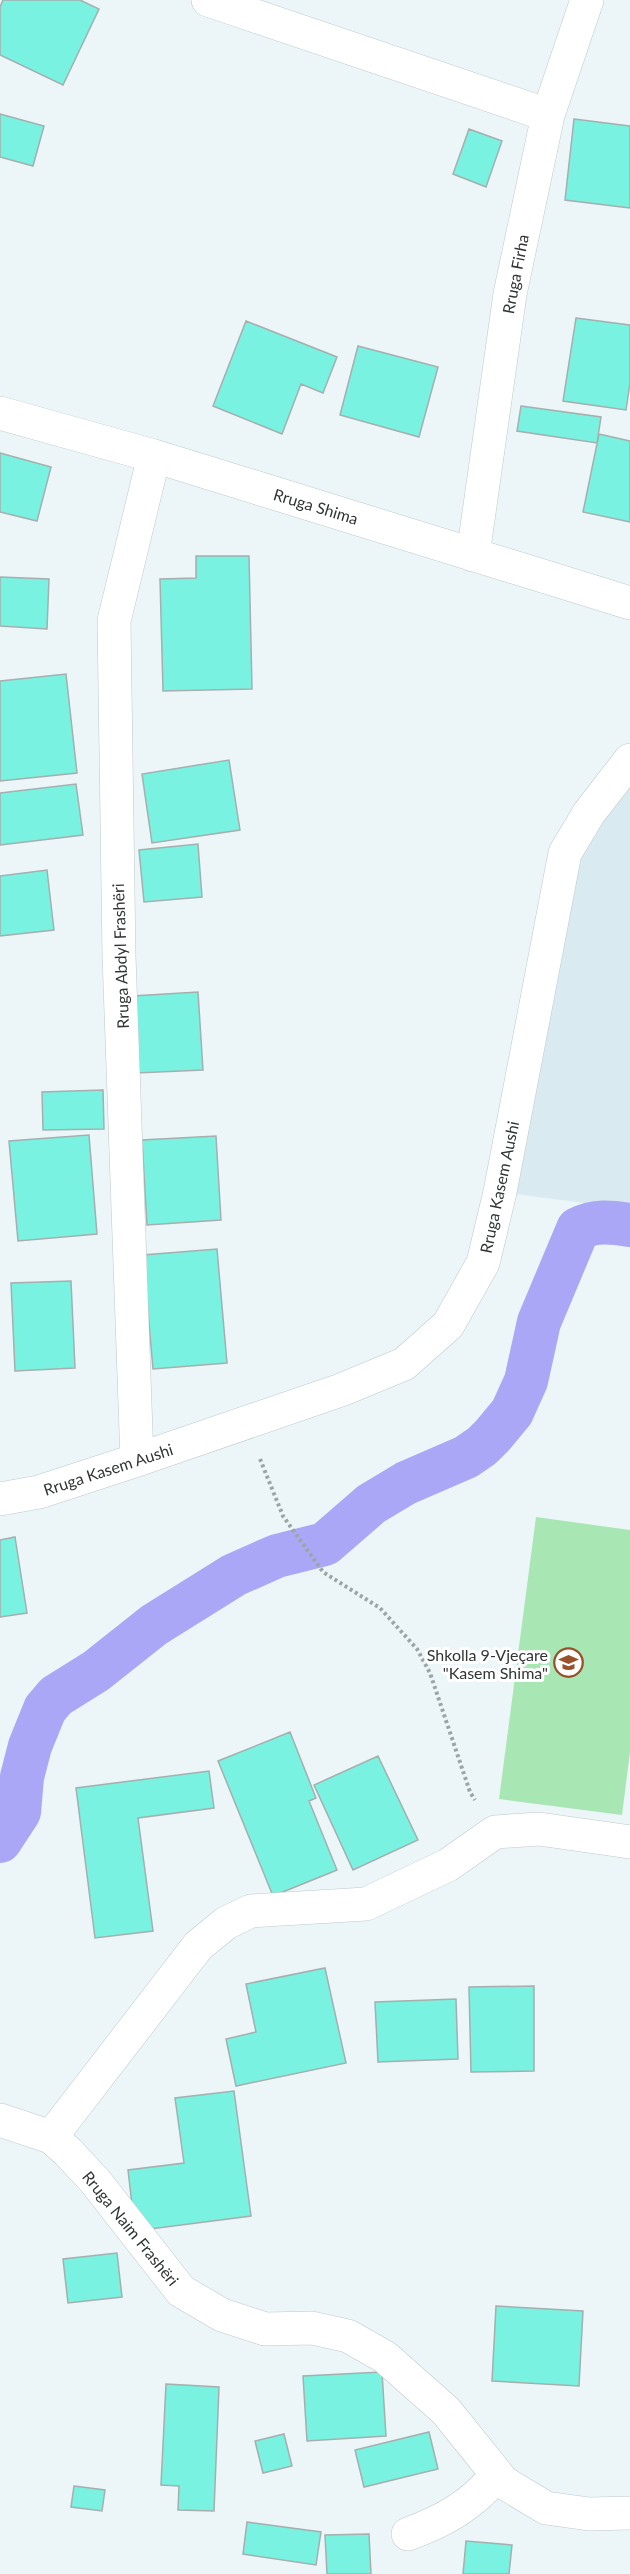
<svg xmlns="http://www.w3.org/2000/svg" width="630" height="2574" font-family="Lato,sans-serif">
  <style>
    .built { fill: #d9ebf0 }
    .green { fill: #a8e6b3 }
    .lines { fill: none; stroke-linecap: round; stroke-linejoin: round }
    .canal { stroke: #aaa8f6; stroke-width: 44 }
    .building { fill: #79f2e1; stroke: #a5afad; stroke-width: 1.5 }
    .minor-casing { stroke: #bfc9cc; stroke-width: 34 }
    .path { stroke: #9da4a6; stroke-width: 4; stroke-dasharray: 3 3; stroke-linecap: butt }
    .minor { stroke: #fff; stroke-width: 33 }
    .labels { text-anchor: middle; dominant-baseline: central; stroke-width: 6; stroke-linejoin: round; paint-order: stroke }
    .street-label { font-size: 16px; fill: #313536; stroke: #fff }
    .poi-label { font-size: 16px; fill: #313536; stroke: #fff; text-anchor: end }
  </style>
  <rect width="100%" height="100%" fill="#ecf6f9"/>
  <path class="built" d="M630,760V1209L500,1192L565,853Z"/>
  <path class="green" d="M536,1517L630,1530V1752L622,1815L499,1799Z"/>
  <g class="lines">
    <path class="canal" d="M0,1841L19,1812L22,1777L30,1746L45,1709L56,1696L96,1671L154,1625L234,1575L277,1556L325,1544L371,1504L406,1483L466,1457L482,1446L493,1435L512,1412L526,1381L539,1322L578,1229C595,1220 611,1222 630,1225"/>
  </g>
  <path class="building" d="M3,0H80L99,9L63,85L0,55V7Z
    M0,114L44,126L33,166L0,157Z
    M574,119L630,126V208L565,200Z
    M469,129L502,141L486,187L453,174Z
    M576,318L630,325V383L626,410L563,401Z
    M246,321L337,357L323,393L301,384L282,434L213,406Z
    M358,346L438,367L419,437L340,415Z
    M521,406L601,417L597,443L517,431Z
    M599,434L630,441V522L583,512Z
    M0,453L51,467L37,521L0,512Z
    M196,556H249L252,689L163,691L160,579L196,578Z
    M0,577L49,579L47,629L0,626Z
    M66,674L77,773L0,781V681Z
    M229,760L240,830L152,843L142,774Z
    M76,784L83,835L0,845V793Z
    M198,844L202,897L144,902L139,850Z
    M47,870L54,930L0,936V876Z
    M198,992L203,1070L136,1073L132,996Z
    M103,1090L104,1129L43,1130L42,1092Z
    M89,1135L97,1234L18,1241L9,1141Z
    M216,1136L221,1220L147,1225L142,1140Z
    M217,1249L227,1363L153,1369L143,1255Z
    M71,1281L75,1368L15,1371L11,1283Z
    M15,1537L27,1613L0,1617V1540Z
    M290,1732L316,1798L309,1801L337,1870L273,1896L218,1761Z
    M378,1756L418,1840L353,1870L314,1785Z
    M209,1771L214,1808L138,1818L153,1931L95,1938L76,1788Z
    M325,1968L346,2063L236,2086L226,2039L256,2032L246,1984Z
    M534,1986V2071L471,2072L469,1987Z
    M456,1999L458,2059L378,2062L375,2002Z
    M234,2091L251,2216L135,2231L128,2170L184,2163L175,2098Z
    M117,2253L122,2297L68,2303L63,2259Z
    M496,2306L583,2311L579,2386L492,2381Z
    M382,2372L386,2436L307,2441L303,2376Z
    M166,2384L219,2387L214,2511L178,2510L179,2486L161,2485Z
    M429,2432L438,2469L364,2487L355,2450Z
    M284,2434L292,2466L263,2473L255,2441Z
    M74,2486L105,2490L102,2511L71,2507Z
    M247,2522L321,2532L316,2565L243,2554Z
    M369,2534L371,2574H327L325,2535Z
    M466,2541L512,2545L509,2574H463Z"/>
  <g class="lines">
    <defs>
      <path id="minor" d="M208,0L548,115
        M0,413L154,456L630,603
        M473,555L510,294L548,115L587,0
        M137,1460L119,956L114,621L154,456
        M0,1499L39,1492L137,1460L341,1390L404,1364L448,1325L483,1263L500,1192L565,853L589,813L630,760
        M0,2120L51,2137L68,2152L95,2181L181,2291L222,2315L265,2329L312,2328L348,2336L385,2357L446,2411L503,2482L546,2508L589,2514L630,2513
        M51,2137L198,1946L226,1923L251,1911L366,1904L448,1865L495,1832L539,1829L630,1842
        M408,2534C444,2521 472,2505 497,2475"/>
    </defs>
    <use href="#minor" class="minor-casing"/>
    <path class="path" d="M260,1459L283,1516L323,1572L380,1608L417,1649L430,1673L470,1792L475,1800"/>
    <use href="#minor" class="minor"/>
  </g>
  <defs>
    <symbol id="school-ring" viewBox="-11 -11 22 22"><circle r="9.5" fill="#fff" stroke="#98512a" stroke-width="1.5"/><path d="M0-5L7-2L0 1L-7-2ZM-4 1L0 2.5L4 1V4Q0 6-4 4Z" fill="#98512a"/></symbol>
  </defs>
  <g fill-rule="evenodd">
    <use href="#school-ring" x="552" y="1646" width="33" height="33"/>
  </g>
  <g class="labels">
    <g class="street-label">
      <text transform="translate(515 274) rotate(-79)">Rruga Firha</text>
      <text transform="translate(316 506) rotate(17)">Rruga Shima</text>
      <text transform="translate(120 956) rotate(-92)">Rruga Abdyl Frashëri</text>
      <text transform="translate(499 1187) rotate(-78)">Rruga Kasem Aushi</text>
      <text transform="translate(108 1469) rotate(-18)">Rruga Kasem Aushi</text>
      <text transform="translate(131 2228) rotate(51)">Rruga Naim Frashëri</text>
    </g>
    <g class="poi-label">
      <text x="548" y="1654">Shkolla 9-Vjeçare<tspan x="548" dy="18">"Kasem Shima"</tspan></text>
    </g>
  </g>
</svg>
